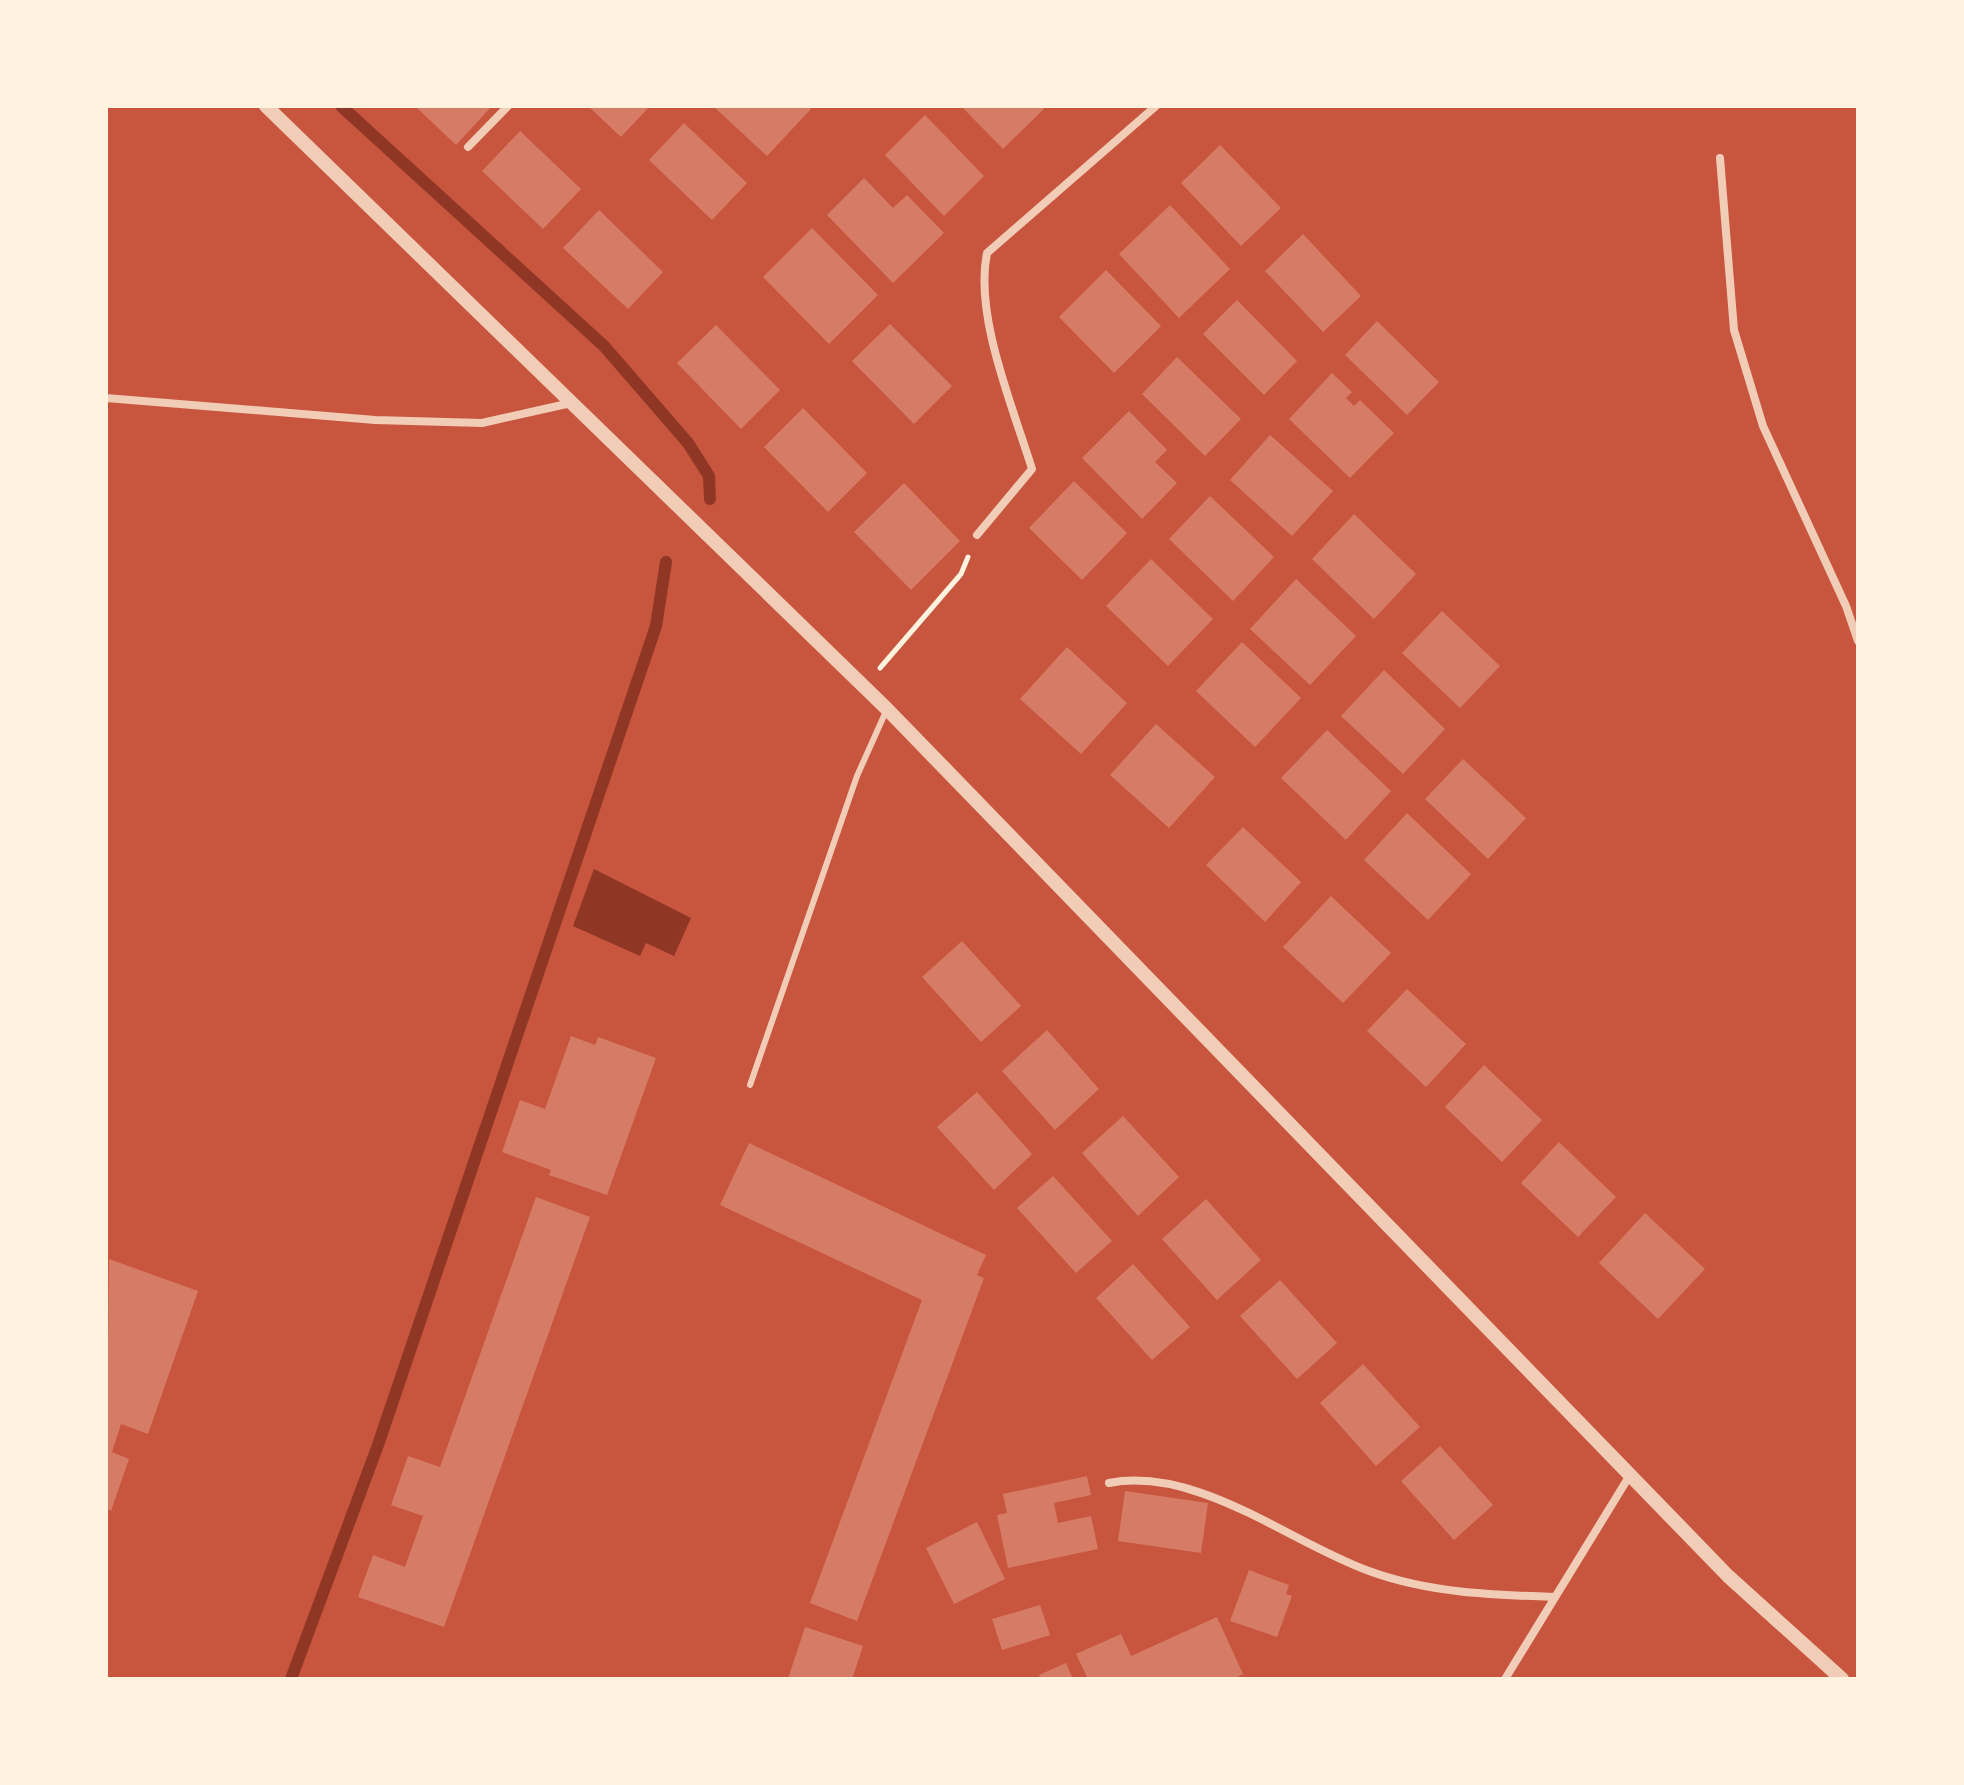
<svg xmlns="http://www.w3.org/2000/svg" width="1964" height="1785" font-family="'Public Sans',sans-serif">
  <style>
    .water { fill: #8f3625 }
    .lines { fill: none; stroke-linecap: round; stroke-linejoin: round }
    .stream { stroke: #8f3625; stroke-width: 12 }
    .building { fill: #d67c66 }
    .path { stroke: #fff3e0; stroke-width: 5 }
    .service { stroke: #f1ccb7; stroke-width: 6 }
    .minor { stroke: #f1ccb7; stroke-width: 8 }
    .tertiary { stroke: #f1ccb7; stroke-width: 14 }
  </style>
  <rect width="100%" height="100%" fill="#c8553d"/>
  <path class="water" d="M594,869L691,918L674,956L646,943L640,956L573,926Z"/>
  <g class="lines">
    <path class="stream" d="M341,106L604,346L688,443L709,476L710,499
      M291,1679L378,1445L656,626L666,562"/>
  </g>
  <path class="building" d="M415,106H492L456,145Z
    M588,106H650L621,137Z
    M713,106H808L811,109L767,156Z
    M961,106H1041L1044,109L1003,149Z
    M925,115L984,176L944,216L885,155Z
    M684,123L747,183L712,220L649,160Z
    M520,131L581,189L543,229L482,171Z
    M1220,145L1281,208L1241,246L1181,183Z
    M864,178L893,208L907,195L944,233L893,283L827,215Z
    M1170,205L1230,269L1179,318L1119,254Z
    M599,210L663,272L628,309L563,248Z
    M812,228L878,295L829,344L763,277Z
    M1303,234L1361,296L1323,332L1265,271Z
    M1106,270L1161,326L1114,373L1059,317Z
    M1237,300L1297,361L1264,395L1203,334Z
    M1377,321L1439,382L1407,415L1345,355Z
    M890,324L952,386L914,424L852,361Z
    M716,325L780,390L741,429L677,363Z
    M1177,357L1241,419L1205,456L1142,394Z
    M1332,373L1352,392L1346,398L1354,406L1360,400L1394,433L1350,478L1289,419Z
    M803,408L867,473L828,512L764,447Z
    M1129,411L1167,450L1155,462L1177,483L1142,519L1082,458Z
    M1270,435L1333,491L1292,536L1230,480Z
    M1074,481L1127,533L1082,580L1029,528Z
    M904,483L960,541L911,590L854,532Z
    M1210,496L1274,557L1233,601L1169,539Z
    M1354,514L1416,574L1374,619L1312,559Z
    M1151,559L1213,619L1168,666L1106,606Z
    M1296,579L1356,636L1310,685L1250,629Z
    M1442,611L1500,666L1460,708L1402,653Z
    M1242,642L1301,698L1255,747L1196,691Z
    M1067,647L1127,703L1081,754L1020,699Z
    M1384,670L1445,729L1403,774L1341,716Z
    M1156,724L1215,777L1169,828L1110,775Z
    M1327,730L1391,791L1346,840L1281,778Z
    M1463,759L1526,818L1488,859L1425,799Z
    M1407,813L1471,874L1428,920L1364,860Z
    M1243,827L1301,882L1265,922L1206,865Z
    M1331,896L1391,953L1343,1003L1283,947Z
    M962,941L1021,1006L981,1042L922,977Z
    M1407,989L1466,1044L1426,1087L1367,1031Z
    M1047,1030L1099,1089L1055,1130L1002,1071Z
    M571,1036L595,1045L598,1037L656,1058L607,1195L549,1175L551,1170L502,1152L520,1100L545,1109Z
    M1484,1065L1542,1120L1502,1162L1445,1107Z
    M977,1092L1032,1154L994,1190L937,1127Z
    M1123,1116L1179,1177L1138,1216L1082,1153Z
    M1559,1142L1616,1197L1578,1237L1521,1183Z
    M749,1143L986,1255L977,1275L984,1278L857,1621L810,1603L922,1300L720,1205Z
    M1053,1176L1112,1241L1076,1273L1017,1208Z
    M536,1197L590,1217L444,1627L358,1597L373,1555L405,1567L423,1516L391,1505L408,1456L440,1467Z
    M1206,1199L1261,1260L1217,1300L1162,1239Z
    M1645,1213L1705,1269L1658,1319L1599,1263Z
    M109,1259L198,1291L148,1434L121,1424L112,1452L129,1459L111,1511L106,1509Z
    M1133,1264L1190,1327L1152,1360L1096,1298Z
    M1280,1280L1337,1343L1297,1379L1240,1316Z
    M1363,1364L1420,1427L1376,1466L1320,1403Z
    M1440,1446L1493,1505L1454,1540L1401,1481Z
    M1087,1476L1091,1495L1054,1503L1058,1523L1091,1516L1098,1549L1008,1568L997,1515L1007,1513L1003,1494Z
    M1125,1491L1208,1503L1201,1553L1118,1541Z
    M977,1522L1005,1579L954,1604L926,1548Z
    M1249,1570L1289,1585L1286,1594L1292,1596L1277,1637L1230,1621Z
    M1040,1605L1050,1635L1002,1650L992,1619Z
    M1217,1617L1243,1674L1233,1679H1082L1087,1677L1076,1654L1121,1634L1131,1656Z
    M805,1627L863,1646L852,1679H788Z
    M1066,1663L1073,1679H1041L1039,1675Z"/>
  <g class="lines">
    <path class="path" d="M880,668L961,574L968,557"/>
    <path class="service" d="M750,1085L857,776L887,709"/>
    <path class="minor" d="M468,147L508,106
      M1720,158L1734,330L1763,426L1846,606L1858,641
      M106,398L375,420L482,423L571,403
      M977,535L1032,469C1013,407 974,316 987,253L1156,106
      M1109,1483C1197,1466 1289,1542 1369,1571C1429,1593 1492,1595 1555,1597
      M1505,1679L1630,1475"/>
    <path class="tertiary" d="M266,106L887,709L1728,1576L1842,1679"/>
  </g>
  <rect width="1964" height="1785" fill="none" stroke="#fff3e0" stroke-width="216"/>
</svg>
